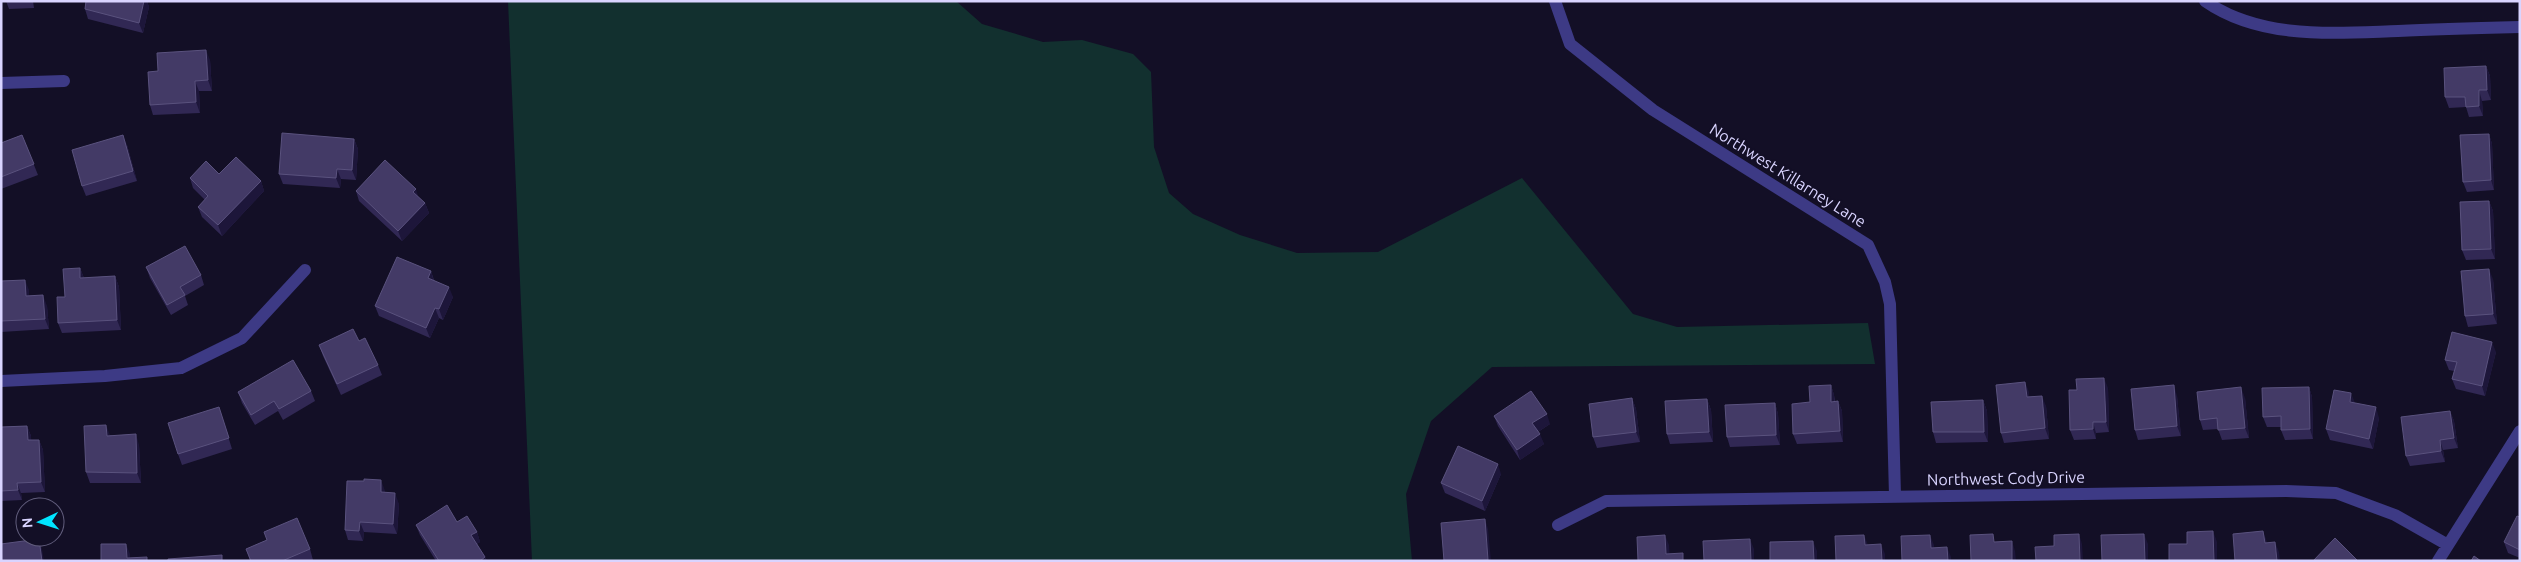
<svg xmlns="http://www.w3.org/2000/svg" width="2521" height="562" font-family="Ubuntu,sans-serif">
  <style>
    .green { fill: #12302f }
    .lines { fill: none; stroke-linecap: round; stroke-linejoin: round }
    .street { stroke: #3d3a85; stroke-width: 12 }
    .wall { fill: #312854 }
    .shaded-wall { fill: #1d163a }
    .building { fill: #433a66; stroke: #5a527e }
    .labels { text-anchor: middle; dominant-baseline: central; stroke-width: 4; stroke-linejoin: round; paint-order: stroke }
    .street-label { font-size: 16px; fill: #d9d4ff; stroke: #130f26 }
  </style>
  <rect width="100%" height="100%" fill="#130f26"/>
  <path class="green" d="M508,1H956L982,24L1043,42L1082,40L1133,54L1151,72L1154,147L1169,193L1193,214L1240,235L1297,253L1378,252L1522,178L1633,314L1677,327L1868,323L1875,364L1492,367L1431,421L1406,494L1412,561H532Z"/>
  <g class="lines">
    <path class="street" d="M1555,1L1570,44L1653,110L1868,245L1885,282L1890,304L1895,496
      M2205,1C2261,40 2334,33 2398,31C2438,29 2479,28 2520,27
      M1,83L64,81
      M1,381L105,376L181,368L242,338L305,270
      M1558,525L1606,501L2286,491L2336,493L2395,515L2448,545
      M2438,561L2520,431"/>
  </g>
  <path class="wall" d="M6,1H33L34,8L9,9Z
    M86,1H147L149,7L143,33L88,19L85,9Z
    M210,60L212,91H199L200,113L153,115L150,105L158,71Z
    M2486,66L2490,76L2491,100L2482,101L2483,116L2469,117L2466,107L2449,108L2445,97Z
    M2489,134L2492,144L2494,190L2467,192L2463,182Z
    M22,135L38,175L1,189V143Z
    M354,139L358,149L356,180L341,179L340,188L283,184L279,174Z
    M127,145L137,181L86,196L82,186Z
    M219,174L261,181L264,191L222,236L202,217L198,207L205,200L193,188L190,178Z
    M356,191L418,197L425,203L429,213L402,241L359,201Z
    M2489,201L2493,211L2495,259L2466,260L2462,250Z
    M146,267L201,275L204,285L185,296L188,305L171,315L150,278Z
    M80,268L84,278L115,276L119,287L121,330L62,333L58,323L65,297Z
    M431,271L434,280L453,297L443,320L439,318L430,338L379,316L375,306Z
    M2493,279L2497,324L2468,327L2465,316Z
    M1,281L29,290V296L47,306L49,329L1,332Z
    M359,341L378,365L382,375L341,395L323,356L319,345Z
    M2496,352L2485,396L2456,389L2452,379L2454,371L2449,370L2445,360Z
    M1831,385L1834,395L1835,401H1838L1842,411L1843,442L1797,444L1793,434L1810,402Z
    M2309,387L2312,397L2313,439L2285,440L2281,430V427H2267L2263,417Z
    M2108,388L2109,432L2096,433V439L2074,440L2070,430Z
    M311,391L315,401L283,420L278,411L255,425L242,403L238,392Z
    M2029,392V397L2046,406L2049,439L2004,443L2001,433Z
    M2177,396L2181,436L2138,440L2135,430Z
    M1632,398L1636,409L1640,442L1597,448L1593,437Z
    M2245,398L2249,438L2222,440L2218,429L2203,430L2200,420Z
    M1707,399L1711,410L1713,442L1670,444L1667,434Z
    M1983,400L1987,411L1988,442L1936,443L1933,432Z
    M1775,403L1778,414L1780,445L1730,447L1727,437Z
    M2355,403L2379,418L2373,449L2330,440L2326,429Z
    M219,407L232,449L182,465L178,454Z
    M2450,411L2454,421L2458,448L2443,450L2445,462L2410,466L2406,456Z
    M1494,416L1550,424L1538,432L1544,444L1520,460L1498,426Z
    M27,426L31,436V440H39L43,450L45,492L21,493L22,500L1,501V427Z
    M110,435L139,445L141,483H90L86,472Z
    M1501,474L1485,511L1445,493L1441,483Z
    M385,491V493L399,504L397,534L364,532L363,541L348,540L345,530Z
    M2520,517V558L2508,553L2504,542Z
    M457,522L477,532L480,542L477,544L485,557L487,561H436L420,535L416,525Z
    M267,540L310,549L313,560L311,561H250L246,549Z"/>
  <path class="shaded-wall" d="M144,1H147L149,7L143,33L139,23Z
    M206,50L210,60L212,91L208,80Z
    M2486,66L2490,76L2491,100L2487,90Z
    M195,81L199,91L200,113L196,102Z
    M2479,90L2482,101L2483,116L2479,106Z
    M2489,134L2492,144L2494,190L2491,180Z
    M123,135L127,145L137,181L133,171Z
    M354,139L358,149L356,180L352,170Z
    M337,169L341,179L340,188L336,178Z
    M261,181L264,191L222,236L218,225Z
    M416,189L419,199L413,192Z
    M2489,201L2493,211L2495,259L2491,249Z
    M425,203L429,213L402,241L398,231Z
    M80,268L84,278H80Z
    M2489,269L2493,279L2497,324L2493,314Z
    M431,271L434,282L428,278Z
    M115,276L119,287L121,330L117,320Z
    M25,280L29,290V307L26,296Z
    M449,287L453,297L443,320L439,309Z
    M43,295L47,306L49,329L45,319Z
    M435,308L439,318L430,338L426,328Z
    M2492,342L2496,352L2485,396L2482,386Z
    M2104,378L2108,388L2109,432L2106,422Z
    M2025,382L2029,392L2030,407L2027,397Z
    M1831,385L1834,395L1835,412L1831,402Z
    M2174,385L2177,396L2181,436L2177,426Z
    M2241,387L2245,398L2249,438L2245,428Z
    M2309,387L2312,397L2313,439L2310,429Z
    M2351,393L2355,403L2350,402Z
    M2042,396L2046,406L2049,439L2045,428Z
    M1632,398L1636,409L1640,442L1636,432Z
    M1707,399L1711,410L1713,442L1709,432Z
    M1983,400L1987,411L1988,442L1984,432Z
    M1838,401L1842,411L1843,442L1840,431Z
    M1775,403L1778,414L1780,445L1776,435Z
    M2376,407L2379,418L2373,449L2369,439Z
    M2450,411L2454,421L2458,448L2454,438Z
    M1547,414L1550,424L1536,433L1532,423Z
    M2093,422L2096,433V439L2093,429Z
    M106,425L110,435L111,446L107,436Z
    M27,426L31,436L32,451L28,440Z
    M136,434L139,445L141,483L137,473Z
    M1540,434L1544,444L1520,460L1517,450Z
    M39,440L43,450L45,492L41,482Z
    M2440,440L2443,450L2445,462L2441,451Z
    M1498,464L1501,474L1485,511L1482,501Z
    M381,480L385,491V503L381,492Z
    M17,483L21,493L22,500L18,490Z
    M395,493L399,504L397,534L393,524Z
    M1485,519L1488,529L1491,561H1489L1488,560Z
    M360,522L364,532L363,541L359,531Z
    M2213,531L2217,542V561H2214Z
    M2263,531L2267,542L2268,553L2265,543Z
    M477,532L480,542L475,545L471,535Z
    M2079,534L2082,544L2083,561H2080Z
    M2144,534L2148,544V561H2145Z
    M1665,535L1669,545L1670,561L1666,554Z
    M1864,535L1868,545H1865Z
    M1930,535L1934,545L1935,558L1931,548Z
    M39,539L42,549L44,561H42Z
    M1750,539L1754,549V561H1751Z
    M1813,541L1817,551V561H1814Z
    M2012,541L2015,551L2016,561H2012Z
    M2275,542L2279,552L2280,561H2277Z
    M126,544L130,554V561L127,558Z
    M1881,544L1885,554V561H1882Z
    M1947,547L1951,557V561H1948Z
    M485,557L487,561H480Z"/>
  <path class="building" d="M86,1H144L139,23L85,9Z
    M206,50L208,80L195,81L196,102L150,105L148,72L158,71L157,53Z
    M2486,66L2487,90H2479V106L2466,107L2465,97H2445L2444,68Z
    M282,133L354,139L352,170L337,169L336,178L279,174Z
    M2489,134L2491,180L2463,182L2460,135Z
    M22,135L34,164L1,177V143Z
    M123,135L133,171L82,186L72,150Z
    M236,157L261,181L218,225L198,207L208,196L190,178L206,161L219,174Z
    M385,160L416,189L413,192L425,203L398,231L356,191Z
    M2489,201L2491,249L2462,250L2460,202Z
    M185,246L201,275L180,287L185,295L167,305L146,267Z
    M397,257L431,271L428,278L449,287L439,309L435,308L426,328L375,306Z
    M80,268V278L115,276L117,320L58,323L57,297H65L63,269Z
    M2489,269L2493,314L2465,316L2461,271Z
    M25,280L26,296L43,295L45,319L1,321V281Z
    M353,329L359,341L365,338L378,365L337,384L319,345Z
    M2452,332L2492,342L2482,386L2452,379L2457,362L2445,360Z
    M293,360L311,391L279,409L274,401L251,415L238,392Z
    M2104,378L2106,422H2093V429L2070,430L2069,390H2077L2076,379Z
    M2025,382L2027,397L2042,396L2045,428L2001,433L1996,385Z
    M1831,385V402L1838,401L1840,431L1793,434L1792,404L1810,402L1809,386Z
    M2174,385L2177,426L2135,430L2131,389Z
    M2241,387L2245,428L2218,430L2217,418L2200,420L2197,392Z
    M2309,387L2310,429L2281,430V416L2263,417L2262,388Z
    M2334,390L2351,393L2350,402L2376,407L2369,439L2326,429Z
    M1531,391L1547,414L1532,423L1540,434L1517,450L1494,416Z
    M1632,398L1636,432L1593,437L1589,404Z
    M1707,399L1709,432L1667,434L1665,401Z
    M1983,400L1984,432H1933L1931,402Z
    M1775,403L1776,435L1727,437L1725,405Z
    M219,407L229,438L178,454L168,423Z
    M2450,411L2454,438L2440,440L2441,451L2406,456L2401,417Z
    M106,425L107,436L136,434L137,473L86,472L84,426Z
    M27,426L28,440H39L41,482L17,483L18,490L1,491V427Z
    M1458,446L1498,464L1482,501L1441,483Z
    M364,479L381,480V492L395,493L393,524L360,522L359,531L345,530L347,481H364Z
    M447,505L457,522L467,516L477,532L471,535L485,557L480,561H439L416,525Z
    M2517,516L2520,517V550L2504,542Z
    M297,518L310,549L282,561H251L246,549L267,540L264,532Z
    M1485,519L1488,560L1477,561H1444L1441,523Z
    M2213,531L2214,561H2169V544H2187V532Z
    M2263,531L2265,543L2275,542L2277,561H2235L2233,534Z
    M1993,534L1994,542L2012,541V561H1971L1970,535Z
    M2079,534L2080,561H2036L2035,547L2054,546V535Z
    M2144,534L2145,561H2102L2101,535Z
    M1665,535L1666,554L1683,553V561H1638L1637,537Z
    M1864,535L1865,545L1881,544L1882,561H1836L1835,536Z
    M1930,535L1931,548L1947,547L1948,561H1902L1901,536Z
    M2335,538L2358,561H2313Z
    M39,539L42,561H2L1,544Z
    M1750,539L1751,561H1704L1703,541Z
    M1813,541L1814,561H1770V542Z
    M101,544H126L127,558L147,557V561H101Z
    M222,555V561H168V559Z
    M2474,556L2481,561H2471Z"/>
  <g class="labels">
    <g class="street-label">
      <text transform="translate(1788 175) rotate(32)">Northwest Killarney Lane</text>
      <text transform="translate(2006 478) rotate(-1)">Northwest Cody Drive</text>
    </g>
  </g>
  <rect width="2521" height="562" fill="none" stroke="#d9d4ff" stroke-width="5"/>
  <g transform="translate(40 522) rotate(266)"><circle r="24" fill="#130f26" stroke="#625e7d"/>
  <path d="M0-4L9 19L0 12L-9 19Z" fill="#00e5ff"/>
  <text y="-8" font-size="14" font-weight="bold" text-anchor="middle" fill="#d9d4ff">N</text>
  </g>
</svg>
